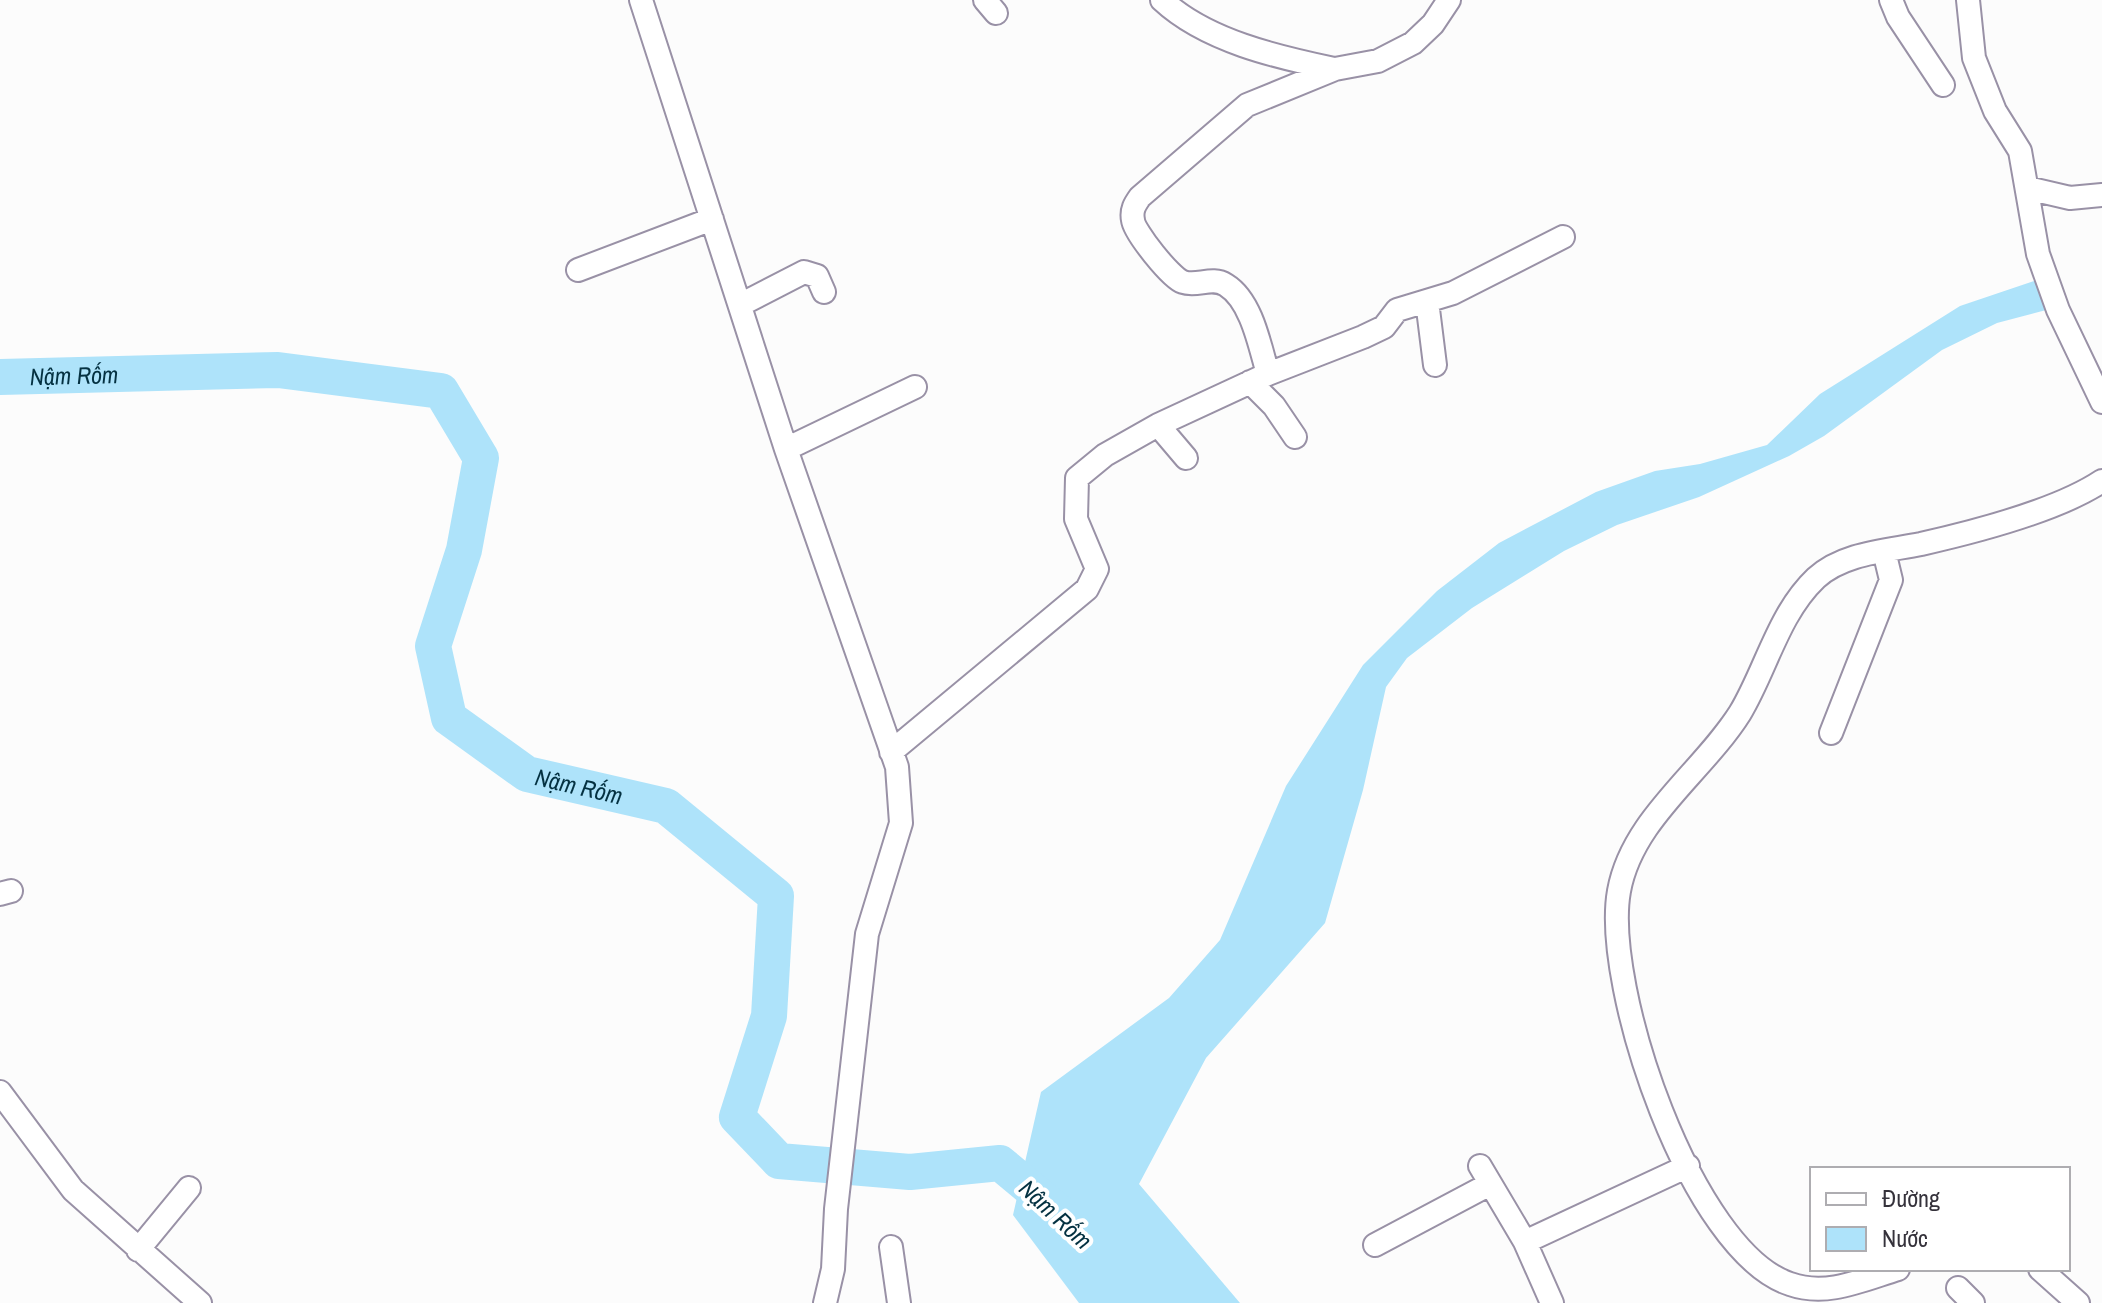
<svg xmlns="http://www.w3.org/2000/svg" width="2102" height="1303" font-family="'Archivo Narrow',sans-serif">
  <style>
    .water { fill: #aee3fa }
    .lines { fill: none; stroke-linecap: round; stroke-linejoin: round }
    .river { stroke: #aee3fa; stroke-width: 36 }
    .minor-casing { stroke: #9991a6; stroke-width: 26 }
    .minor { stroke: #fff; stroke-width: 22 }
    .labels { text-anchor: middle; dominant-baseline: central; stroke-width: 8; stroke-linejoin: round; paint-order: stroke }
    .water-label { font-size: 24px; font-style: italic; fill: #043141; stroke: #fff }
  </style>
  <rect width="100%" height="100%" fill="#fcfcfc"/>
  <path class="water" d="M2040,279L2050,309L1997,323L1942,350L1824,436L1789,456L1699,497L1617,525L1564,551L1472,608L1407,658L1386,687L1363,790L1325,923L1206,1058L1139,1184L1240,1303H1079L1013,1215L1041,1092L1169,998L1220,940L1286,786L1363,665L1437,591L1499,543L1596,492L1655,471L1700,464L1767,445L1820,394L1960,306Z"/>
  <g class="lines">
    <path class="river" id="s1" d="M0,377L278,370L441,391L481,458L464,550L433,646L449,718L527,774L666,806L776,896L769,1016L737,1117L779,1161L910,1172L1000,1163L1059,1212"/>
    <defs>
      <path id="minor" d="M641,0L786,449L897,767L901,823L867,934L836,1209L833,1269L825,1303
        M985,0L996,13
        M1162,0C1206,41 1277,57 1334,69
        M1891,0L1898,17L1943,85
        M1968,0L1974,58L1995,111L2020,151L2038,254L2058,310L2102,402
        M2027,188L2070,198L2102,195
        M578,270L712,219
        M1427,301L1435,365
        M740,305L804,272L817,276L824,292
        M1268,374C1260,347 1252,301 1226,285C1212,276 1197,287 1183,282C1171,278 1134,232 1133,220C1131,210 1135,204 1140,197L1247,105L1335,69L1378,61L1413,43L1433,24L1449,0
        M1250,382L1274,406L1295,437
        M1158,425L1186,458
        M786,449L915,387
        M1831,733L1891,580L1884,551
        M891,752L1087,589L1097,569L1076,519L1077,478L1105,455L1158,425L1268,374L1363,337L1384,327L1397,310L1453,293L1563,237
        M0,894L11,891
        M0,1092L73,1190L200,1303
        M1480,1166L1525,1242L1552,1303
        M1525,1242L1688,1166
        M1375,1245L1490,1184
        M891,1247L899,1303
        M138,1250L189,1188
        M1898,1269C1862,1280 1827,1297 1790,1284C1692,1252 1602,986 1619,891C1632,819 1702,773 1740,713C1766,670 1778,614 1816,578C1843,553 1886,551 1921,544C1974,532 2057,511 2102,481
        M2040,1269L2078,1303
        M1958,1288L1973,1303"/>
    </defs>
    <use href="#minor" class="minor-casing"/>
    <use href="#minor" class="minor"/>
  </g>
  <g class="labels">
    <g class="water-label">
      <text stroke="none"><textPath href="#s1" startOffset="74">Nậm Rốm</textPath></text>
      <text stroke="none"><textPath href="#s1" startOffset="938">Nậm Rốm</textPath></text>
      <text transform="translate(1056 1214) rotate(43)">Nậm Rốm</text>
    </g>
  </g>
  <rect x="1810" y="1167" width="260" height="104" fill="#ffffff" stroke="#aeadb1" stroke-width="2"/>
  <rect x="1826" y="1193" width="40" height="12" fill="#ffffff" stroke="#aeadb1" stroke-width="2"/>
  <text x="1882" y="1207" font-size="24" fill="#35323b">Đường</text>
  <rect x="1826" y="1227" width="40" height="24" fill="#aee3fa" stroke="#aeadb1" stroke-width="2"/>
  <text x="1882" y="1247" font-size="24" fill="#35323b">Nước</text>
</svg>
